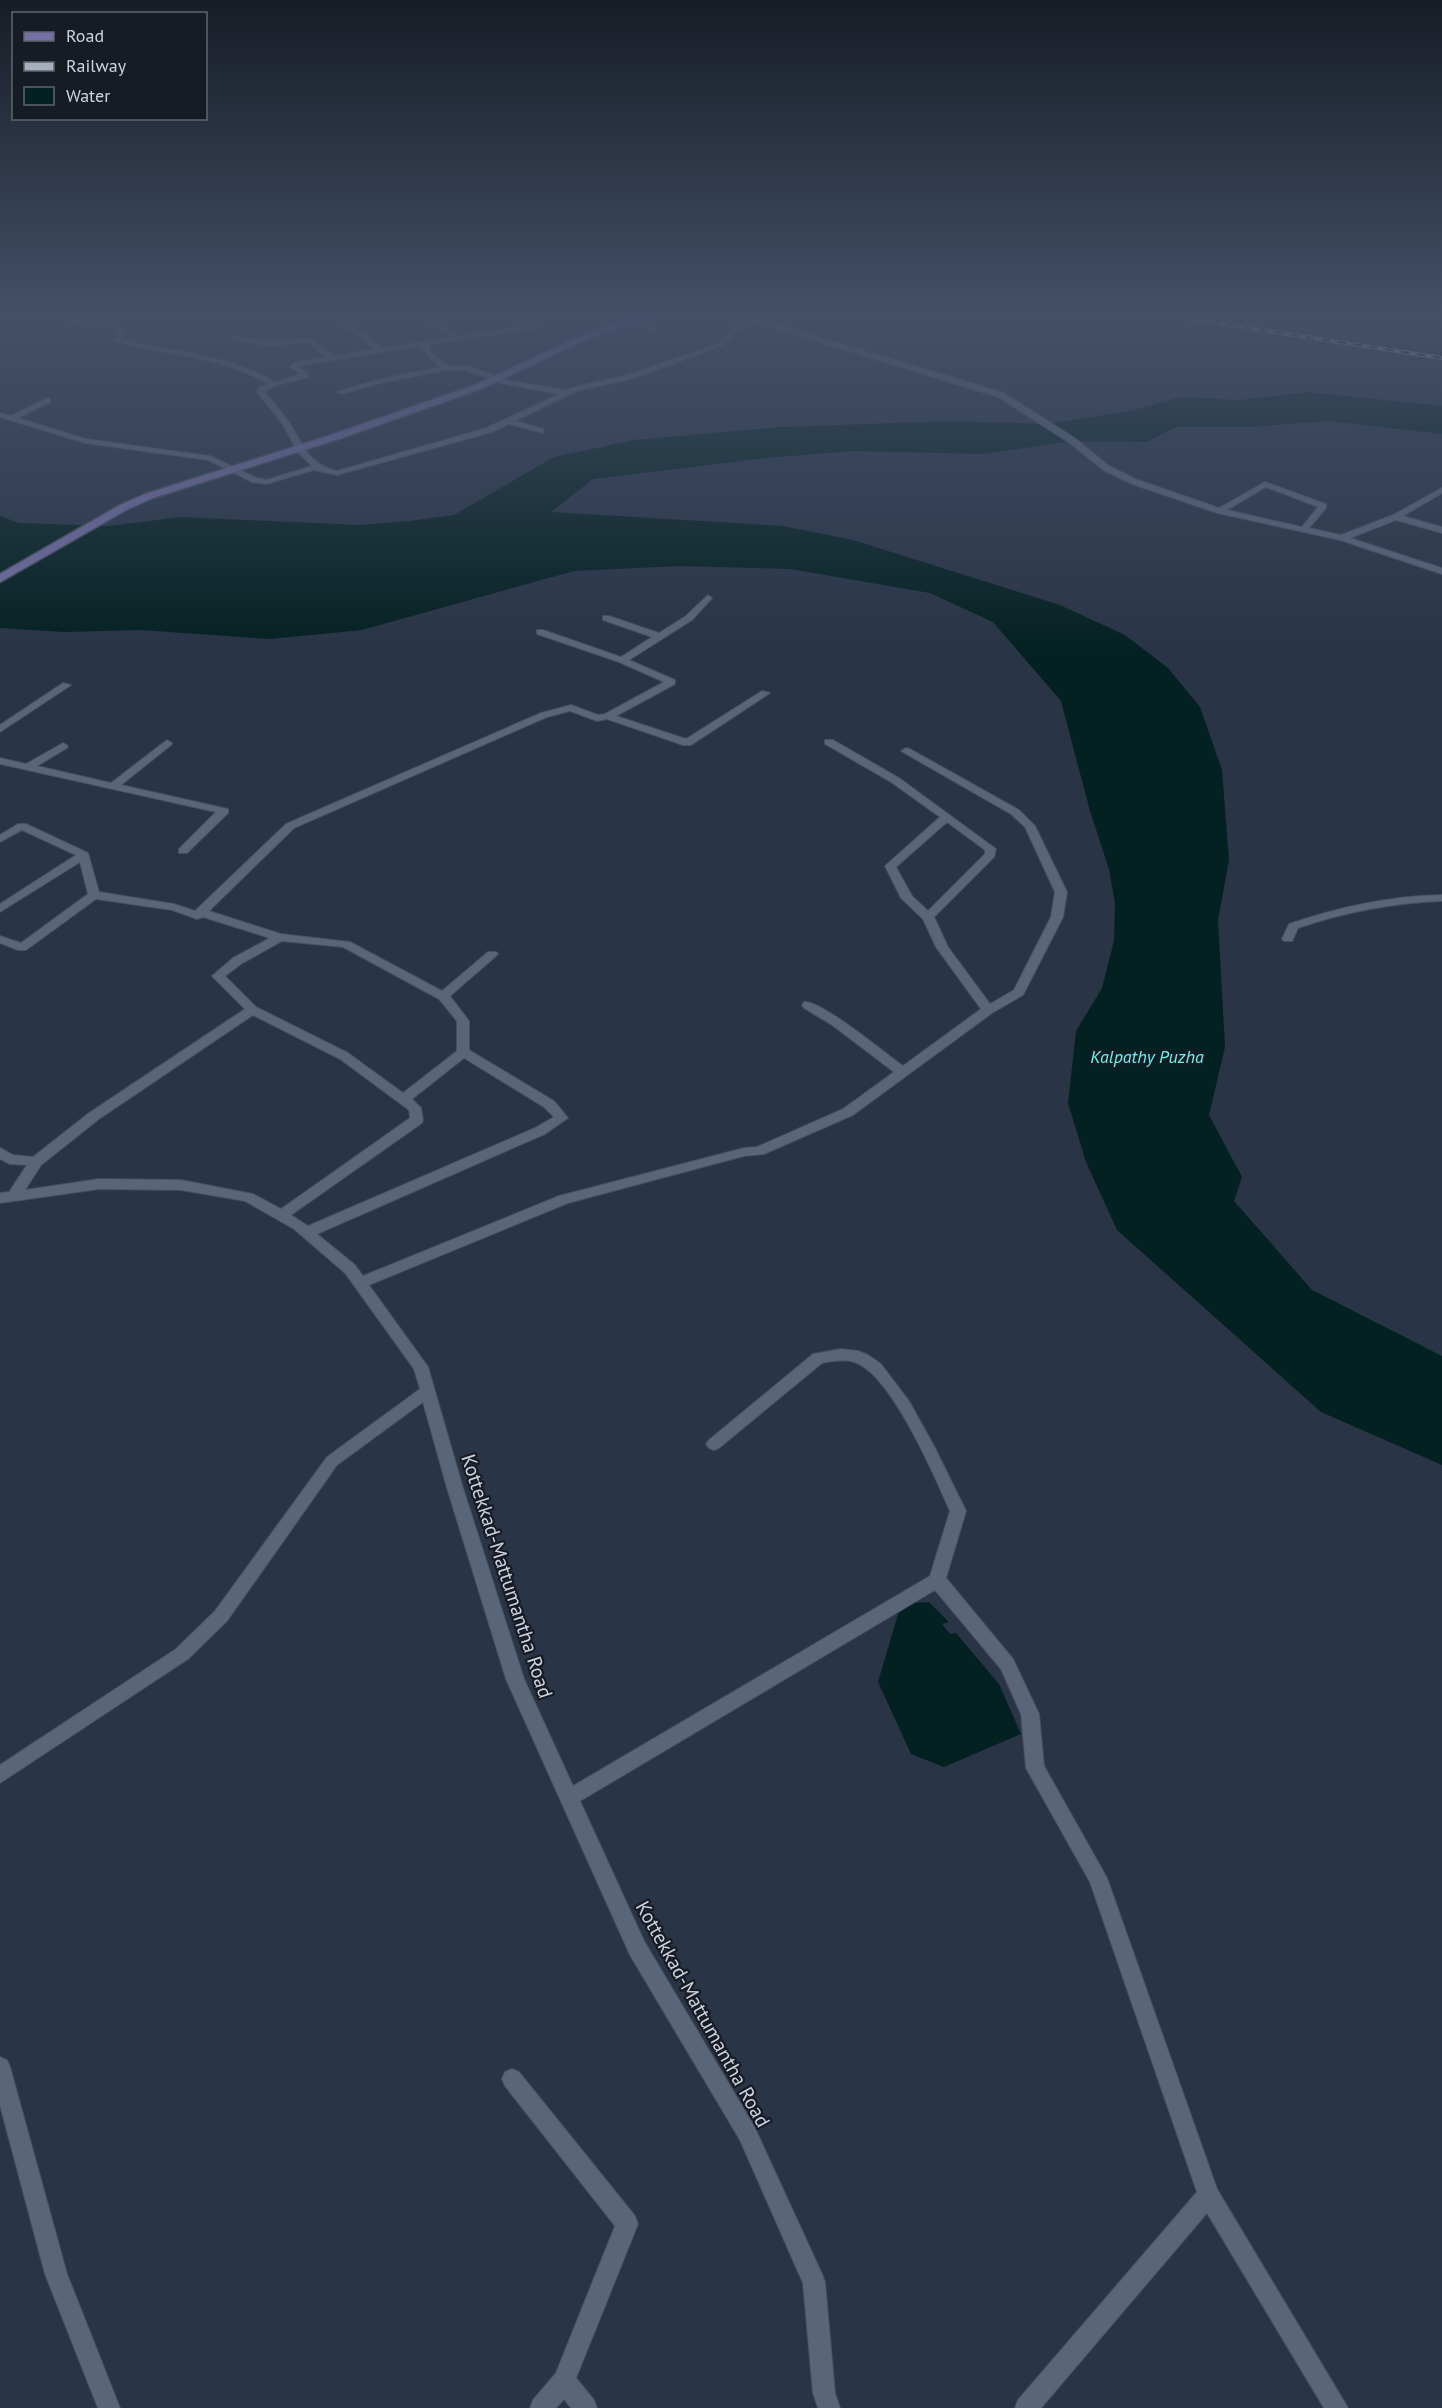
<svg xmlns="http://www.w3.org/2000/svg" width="1442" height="2408" font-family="'PT Sans',sans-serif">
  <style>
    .water { fill: #042121 }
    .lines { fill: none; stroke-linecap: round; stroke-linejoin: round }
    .minor-casing { stroke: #464f5e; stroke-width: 2 }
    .major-casing { stroke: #464f5e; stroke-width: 3 }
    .minor { fill: #59667a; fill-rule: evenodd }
    .major { fill: #746fa5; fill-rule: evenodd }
    .rail-casing { stroke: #a7afbc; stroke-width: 4 }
    .rail { stroke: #171c24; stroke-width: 2; stroke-dasharray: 8; stroke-linecap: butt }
    .labels { text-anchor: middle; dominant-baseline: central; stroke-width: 4.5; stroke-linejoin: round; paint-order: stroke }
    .water-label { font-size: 18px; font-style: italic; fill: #6df0ee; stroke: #171c24 }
    .near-street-label { font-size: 20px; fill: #ccd3df; stroke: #171c24 }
  </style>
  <rect width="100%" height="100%" fill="#293446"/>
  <path class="water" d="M1307,392L1442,406V434L1328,421L1250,427H1176L1147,442L1073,441L983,454L853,451L766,458L593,479L551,512L783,526L853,540L1060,605L1125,635L1168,668L1200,707L1222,770L1229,860L1218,920L1225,1047L1209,1115L1242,1177L1234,1201L1312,1290L1442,1356V1465L1321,1412L1117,1230L1086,1162L1068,1103L1076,1031L1102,988L1114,941L1115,903L1109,869L1090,811L1061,701L993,622L930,593L790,569L679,566L574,571L362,630L270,639L140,630L64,632L0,628V516L19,523L109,526L180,517L359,525L409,521L454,515L554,457L634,440L782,427L952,421L1046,424L1130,411L1180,397L1240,400Z
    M929,1602L949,1622L942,1624L950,1634L956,1633L999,1684L1021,1734L944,1767L911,1754L878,1682L901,1604Z"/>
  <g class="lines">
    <defs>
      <path id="minor" d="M249,315L245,318L242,316V315Z
        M330,315H338L383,348L452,337L414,315H423L460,336L538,325L536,328L427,345L435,357L449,366H467L508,380L563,390L630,374L717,344L743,319L734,315H746L1004,393L1076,439L1109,466L1138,480L1219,508L1265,482L1326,504V508L1309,528L1341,535L1393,515L1442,488V493L1403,516L1442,527V533L1396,520L1350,538L1442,568V574L1340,540L1217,513L1132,484L1103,470L1070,443L998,397L749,321L721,346L635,378L577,391L515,421L543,429V433L509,424L492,432L337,475L314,470L266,484L252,482L208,460L85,443L0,417V413L11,416L47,398H50V402L18,418L86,439L210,456L257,478L266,480L312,466L297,451L282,423L257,392L259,387L268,384C221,356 165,355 114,341V339L119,334C106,314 88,320 68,325L65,323C87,311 111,312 126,334L121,339C173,353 227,353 275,382L300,374L290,367L293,363L326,357L308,342L270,346L230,338V336L270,342L309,338L334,356L375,349ZM420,346L431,359L441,367L376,380L337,392L341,394L377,384L447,370H466L504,384L560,394L486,428L337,471C308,464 304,446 289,422C282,412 273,402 265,392L274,386L308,377V373L298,366ZM1266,487L1318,507L1302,527L1227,510Z
        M609,315H617L627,323L622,324Z
        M632,319L655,329L656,330L651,331L630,322Z
        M708,595L712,598L692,620L629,660L675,680V684L616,716L686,739L762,691L770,693L691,745H683L607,719L597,721L570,711L547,717L294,828L209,911L281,934L350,942L442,991L488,952H496L498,954L496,956L450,996L469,1021V1050L554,1101L568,1118L545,1134L317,1234L355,1265L363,1276L559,1196L744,1148L757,1147L843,1109L894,1072L832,1025L804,1008L802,1005L804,1002C820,999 886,1054 903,1066L981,1009L936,947L923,919L901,898L885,866L940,817L891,782L825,744V740H833L899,778L996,849L994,857L934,917L948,947L990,1004L1014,990L1051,917L1055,892L1025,827L1011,814L901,751L906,748L910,749L1019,810L1035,826L1067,892L1063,917L1023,995L992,1013L853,1115L764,1154L744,1156L568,1203L369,1285L428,1367L463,1488L524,1679L573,1786L930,1576L950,1511C935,1477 890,1372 854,1362C844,1359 832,1361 822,1363L719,1448L714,1450L709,1448L706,1444L709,1440L813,1354L841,1349L858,1351L868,1355L881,1364L909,1401L935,1448L966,1511L946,1578L1013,1659L1039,1714L1044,1766L1107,1878L1217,2189L1348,2408H1324L1207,2213L1041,2408H1015L1018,2400L1197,2192L1090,1882L1026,1768L1021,1714L1001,1669L935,1590L580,1801L644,1941L754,2126L822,2274L825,2282L835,2393L840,2408H818L813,2393L803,2283L740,2140L630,1955L506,1679L447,1488L423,1402L337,1465L227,1621L188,1659L0,1783V1765L176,1649L215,1611L327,1457L420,1389L414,1369L345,1273L294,1229L245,1201L181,1190L99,1189L0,1203V1193L9,1192L27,1165L10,1164L0,1159V1148L13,1155L33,1157L89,1113L245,1009L212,976L233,958L270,938L203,917L197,919L172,910L96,899L26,950H18L0,943V936L21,943L88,894L80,862L0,912V904L76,855L22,830L0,842V835L18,824H26L88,853L99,892L174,904L195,911L286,824L541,713L571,705L598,715L605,714L664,682L619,662L537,634V630H543L621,657L652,637L603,620V616H609L659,633L686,616ZM947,822L985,850V854L928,911L912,896L896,867ZM282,941L343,947L439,999L457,1021V1051L403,1093L348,1053L256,1007L225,976L241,964ZM253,1015L340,1059L409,1110L410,1118L281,1209L253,1194L181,1180L99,1179L25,1190L41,1165L99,1119ZM464,1058L544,1107L554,1117L535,1128L308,1226L291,1215L422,1123L423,1120L421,1108L412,1099Z
        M63,683L71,685L0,732V725Z
        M167,740L172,743L171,745L121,785L228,809V813L187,853H179V849L216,812L0,764V758L26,764L63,743L68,746L67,748L37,766L111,783Z
        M1442,895V901C1392,903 1345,912 1298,928L1292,941H1284L1282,939L1289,924C1339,907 1389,896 1442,895Z
        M0,2057L7,2060L10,2067L67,2274L120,2408H98L45,2274L0,2105Z
        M512,2069L519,2072L635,2216L638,2224L576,2378L594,2400L597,2408H571L564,2399L556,2408H530L533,2400L556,2373L615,2226L505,2086L502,2079L505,2072Z"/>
      <path id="major" d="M641,315H655L588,339L481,389L342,438L153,498L128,509L0,582V574L120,505L145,494L334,434L475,385L582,335Z"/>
    </defs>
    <use href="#minor" class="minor-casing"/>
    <use href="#major" class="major-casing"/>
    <use href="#minor" class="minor"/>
    <use href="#major" class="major"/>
    <defs>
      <path id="rail" d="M1164,315L1442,358"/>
    </defs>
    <use href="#rail" class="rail-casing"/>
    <use href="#rail" class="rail"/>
  </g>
  <linearGradient id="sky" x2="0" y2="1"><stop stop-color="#171d26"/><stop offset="0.48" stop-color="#435068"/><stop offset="1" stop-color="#435068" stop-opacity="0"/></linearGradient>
  <rect width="1442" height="653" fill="url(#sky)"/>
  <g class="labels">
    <g class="water-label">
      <text x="1147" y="1056">Kalpathy Puzha</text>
    </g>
    <g class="near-street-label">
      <text transform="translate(507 1576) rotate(72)">Kottekkad-Mattumantha Road</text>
      <text transform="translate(703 2014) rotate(61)">Kottekkad-Mattumantha Road</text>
    </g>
  </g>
  <rect x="12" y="12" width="195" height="108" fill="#171c24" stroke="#5f656f" stroke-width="1.5"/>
  <rect x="24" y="32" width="30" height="9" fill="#746fa5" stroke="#5f656f" stroke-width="1.5"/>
  <text x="66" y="42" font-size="18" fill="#ccd3df">Road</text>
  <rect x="24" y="62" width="30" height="9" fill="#a7afbc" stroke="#5f656f" stroke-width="1.5"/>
  <text x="66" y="72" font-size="18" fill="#ccd3df">Railway</text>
  <rect x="24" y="87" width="30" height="18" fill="#042121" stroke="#5f656f" stroke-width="1.5"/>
  <text x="66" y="102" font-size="18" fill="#ccd3df">Water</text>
</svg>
